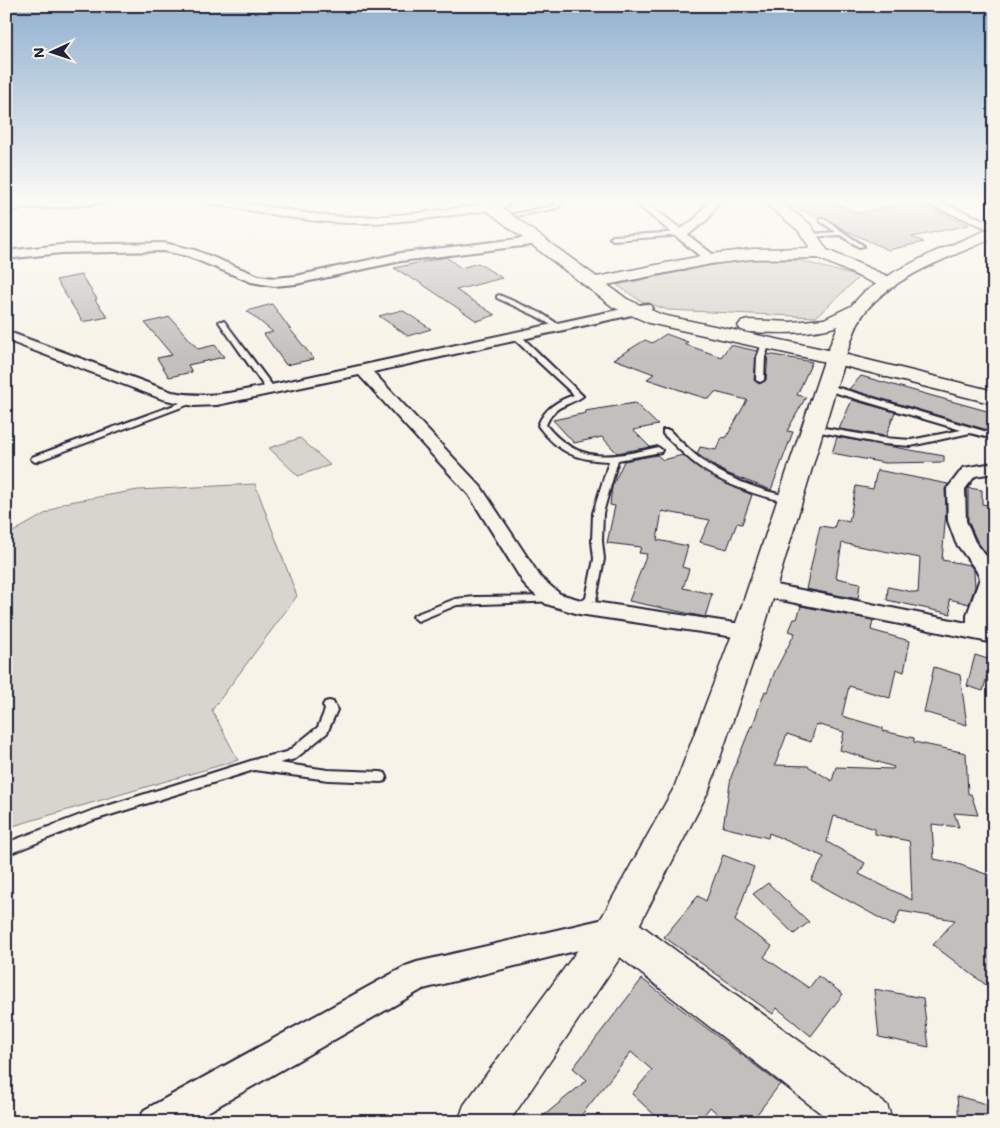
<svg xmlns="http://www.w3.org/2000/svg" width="1000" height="1128" font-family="Mali,sans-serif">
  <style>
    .green { fill: #d8d5cf; stroke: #7d7c85 }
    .building { fill: #c2bfbd; stroke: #22223b; fill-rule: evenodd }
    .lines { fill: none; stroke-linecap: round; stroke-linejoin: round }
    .lane-casing { stroke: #22223b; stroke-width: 4 }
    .street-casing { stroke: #22223b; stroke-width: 4 }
    .secondary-casing { stroke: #22223b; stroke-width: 3 }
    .primary-casing { stroke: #22223b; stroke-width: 3 }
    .highway-casing { stroke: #22223b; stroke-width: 3 }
    .lane { fill: #f7f3e8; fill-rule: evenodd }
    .street { fill: #f7f3e8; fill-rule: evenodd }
    .secondary { fill: #f7f3e8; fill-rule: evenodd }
    .primary { fill: #f7f3e8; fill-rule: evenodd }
    .highway { fill: #f7f3e8; fill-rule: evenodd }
  </style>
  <rect width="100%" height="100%" fill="#f7f3e8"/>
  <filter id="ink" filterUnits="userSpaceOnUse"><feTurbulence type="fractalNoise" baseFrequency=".02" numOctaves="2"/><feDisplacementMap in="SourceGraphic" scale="10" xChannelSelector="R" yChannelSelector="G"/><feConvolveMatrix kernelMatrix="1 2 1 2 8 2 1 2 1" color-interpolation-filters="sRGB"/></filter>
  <g filter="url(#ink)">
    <path class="green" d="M757,259L802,261L859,277L816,317L668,310L639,300L617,285L737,260Z
      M300,438L330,465L298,476L269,448Z
      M255,484L297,596L212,710L238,760L6,828V536L64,503L138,490Z"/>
    <path class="building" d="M780,200H828L858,213L913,202L969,225L912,237L924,242L888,250L843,229L823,216L819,218Z
      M446,257L461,268L478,263L502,278L456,290L495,315L477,321L416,280H414L394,268Z
      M81,275L97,299L95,300L108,317L83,322L56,280Z
      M272,304L290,329L314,359L286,365L264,334L273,332L247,311Z
      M402,310L431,329L408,336L379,316Z
      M170,317L198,349L215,345L224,357L188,365L192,372L169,377L157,358L172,355L145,323Z
      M666,334L688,342L684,344L721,357L730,345L757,351L754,380L759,384L766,380L768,354L812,362L797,395L806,397L787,431L793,432L771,490L726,473L697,454L700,447L716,450L722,437L726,438L747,400L715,392L709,399L695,395L647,379L654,374L614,359L645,340L652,343Z
      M861,376L994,413V432L849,389Z
      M852,400L895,412L886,436L839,429Z
      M635,403L658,425L633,430L650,447L617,453L602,437L574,443L553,420L586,413L585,411Z
      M837,437L944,456V462L885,463L832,453Z
      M657,455L663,460L683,455L718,480L752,495L742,524L737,523L727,549L700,542L710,520L662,511L657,540L688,546L682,567L689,569L683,588L712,594L705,617L629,601L647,554L639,553L641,547L607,543L615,506L610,505L612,487L624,461Z
      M877,470L948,484L945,489L946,511L942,560L970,565L974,571L975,587L969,604L949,599L951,614L887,600L888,587L918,593L920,558L842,543L836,578L860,583L858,599L806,589L820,526L834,528L837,519L849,522L856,486L873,489Z
      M968,488L982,490V504L993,506L994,560H991L977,541L968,521Z
      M801,606L873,620L871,630L910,641L904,672L896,669L890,698L849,686L842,716L883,728V731L914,738V742L966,753L968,794H971L978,815L954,813L959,827L932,824L934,859L958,864L994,877V991L933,945L955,920L900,911L894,926L811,880L824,857L769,833L768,838L723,827L731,777L751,726L752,727L765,691L767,692L775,671L795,633L789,631L794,619H797ZM816,724L844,732L840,750L894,767L893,769L836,767L832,781L808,766L775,765L787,734L811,742ZM834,816L875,829V834L909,841L910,846L912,900L859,874L865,863L827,842Z
      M975,655L994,661V678L987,676L983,691L967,686Z
      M934,667L960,675L967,725L924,712Z
      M723,855L754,867L735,921L772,946L764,957L809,988L818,976L843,994L811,1036L777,1008L773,1014L664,937L698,896L706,901Z
      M768,883L809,922L794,934L753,894Z
      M642,979L780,1084L751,1122H726L710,1107L699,1122H662L632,1094L652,1070L631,1052L576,1122H536L587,1080L573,1068Z
      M874,989L923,998L929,1047L879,1037Z
      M957,1096L994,1106V1122H959Z"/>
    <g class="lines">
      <defs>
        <path id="lane" d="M558,200H563L558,208L516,216L513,214L554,206Z
          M822,218L824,219L864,246L859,247L840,235L808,237L807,236L810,234L836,232L820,221V219Z
          M682,232L685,234L684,235L613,240L610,238L613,236Z
          M499,295L541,313L564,328L558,329L536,316L497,298V296Z
          M220,321H224L274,388V392H268L219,322Z
          M514,335H520L583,396C568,407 555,403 546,425C578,465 613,458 658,447L662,450L661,452L618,460L603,513L602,541L604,559L596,600L579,610L574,607L586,598L594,559L592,541L593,513L609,461C577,460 559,453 539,427L538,425C545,408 557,401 574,395L514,339Z
          M763,341L770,343L765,357L764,380L760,382L756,380L757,357Z
          M823,385H829L994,434V439L970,433L911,446L883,444L810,430L809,428L813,426L883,438L911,440L961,430L823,389Z
          M191,399H194L198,401L38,461L35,462L31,459L32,457Z
          M663,430H669C680,441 691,452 704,462C731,481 761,490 793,498L795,500L790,503C757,495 725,486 697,465C685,456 674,444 663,434Z
          M553,596L557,597L558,599L557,601L457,605L418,621L413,617L414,615L455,599L475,597Z
          M329,701L333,702L337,710L327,733L295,759L279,763L328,770L381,772L385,773L387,777L385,781L381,782L328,780L254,770L94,820L6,855V843L91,811L260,758L287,752L318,727L325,710L323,705L325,702Z"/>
        <path id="street" d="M67,200H110L105,203C89,204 27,213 18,204L23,201Z
          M205,200C247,200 287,212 329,216C387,220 447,209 504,202L509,205L504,208C453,215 401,224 349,223C303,222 256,211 210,203Z
          M632,200H643L681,229L696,218L708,202L707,200H717L718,202L708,219L688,235L715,256L717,259L715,262H707Z
          M921,200H935L994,224V231L922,202Z
          M535,237L539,238L541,241L539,244L401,261L296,284L274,286L251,282L187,256L164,251L61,253L6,259V251L61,245L164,243L195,250L259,276L274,278L296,276L401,253Z
          M645,304L650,305L652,308L650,311L373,372L481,487L541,578L560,594L581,600L748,625L756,627L759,632L756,637L748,639L579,614L546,604L526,587L469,495L359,375L217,405L194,406L162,399L6,340V331L172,392C209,399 235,392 271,385Z
          M994,463V473L975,476L965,489L966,521L975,542L994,566V599L989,615L988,627L994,629V643L761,596L754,594L751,589L754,584L761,582L967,623V615L980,578L976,570L956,543L948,521L947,489L963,468Z
          M613,917L623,921L628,930L623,939L423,989L190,1122H139L144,1110L406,966L417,962Z"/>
        <path id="secondary" d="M21,200H42L40,203L6,213V204Z
          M761,200H777L810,224L827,250L894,279L897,283L894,287L888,288L882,287L818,258L752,259L711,264L602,286L596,285L593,281L596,277L602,276L711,254L752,249L810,248L798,230Z
          M835,352L994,391V404L828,362L825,358L828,354Z
          M616,912L630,917L887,1105L893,1122H832L602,943L596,930L602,917Z"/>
        <path id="primary" d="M835,352L842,354L845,358L763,632L709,790L630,943L509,1122H458L464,1105L602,917L674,788L733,632L825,358L828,354Z"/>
        <path id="highway" d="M475,200H491L627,299L662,315L828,350L838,326C808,335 779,333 748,332L741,330L738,326L741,322L748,320L791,322L824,319L851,306L863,293L896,271L934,252L994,227V238C953,256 893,276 865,312C855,325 851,343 845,358L842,362L835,364L649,323L613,307L477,203Z"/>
      </defs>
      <use href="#lane" class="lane-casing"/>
      <use href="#street" class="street-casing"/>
      <use href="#secondary" class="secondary-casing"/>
      <use href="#primary" class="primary-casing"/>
      <use href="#highway" class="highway-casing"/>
      <use href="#lane" class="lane"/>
      <use href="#street" class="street"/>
      <use href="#secondary" class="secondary"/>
      <use href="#primary" class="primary"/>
      <use href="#highway" class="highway"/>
    </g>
  </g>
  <linearGradient id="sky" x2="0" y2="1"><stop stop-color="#91b0d0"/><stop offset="0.56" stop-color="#fbfaf5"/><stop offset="1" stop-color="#fbfaf5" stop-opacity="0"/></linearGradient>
  <rect width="1000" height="358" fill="url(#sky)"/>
  <rect width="1000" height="1128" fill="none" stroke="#f7f3e8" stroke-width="25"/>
  <rect x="12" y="12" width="975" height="1103" fill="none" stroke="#22223b" stroke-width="2" filter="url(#ink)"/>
  <g transform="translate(52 52) rotate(267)" stroke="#f7f3e8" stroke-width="4" paint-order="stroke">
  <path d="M0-4L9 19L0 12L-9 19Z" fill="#22223b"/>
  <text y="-8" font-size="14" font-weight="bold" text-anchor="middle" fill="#22223b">N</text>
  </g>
</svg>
